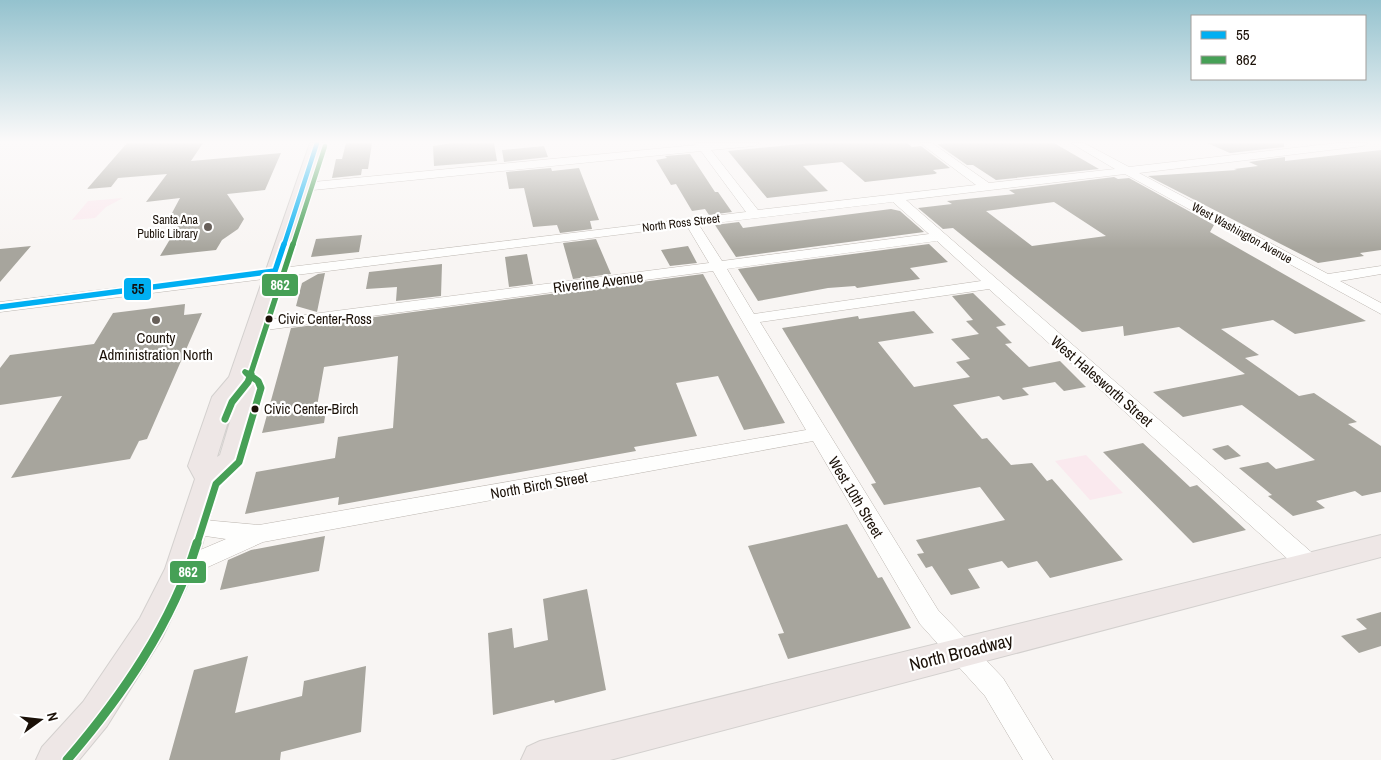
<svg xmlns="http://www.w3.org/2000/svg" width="1381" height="760" font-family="'Archivo Narrow',sans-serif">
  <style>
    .green { fill: #fae9ee }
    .building { fill: #a7a59d; fill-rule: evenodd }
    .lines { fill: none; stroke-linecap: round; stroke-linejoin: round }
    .minor-casing { stroke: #bcb6b0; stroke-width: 1 }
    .major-casing { stroke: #d3d0ce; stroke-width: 2 }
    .minor { fill: #fefefd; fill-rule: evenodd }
    .major { fill: #eee7e6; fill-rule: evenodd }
    .bus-1-far1-casing { stroke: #fff; stroke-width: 7 }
    .bus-1-casing { stroke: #fff; stroke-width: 9 }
    .bus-2-far3-casing { stroke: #fff; stroke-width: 7 }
    .bus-2-far2-casing { stroke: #fff; stroke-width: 9 }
    .bus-2-far1-casing { stroke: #fff; stroke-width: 11 }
    .bus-2-casing { stroke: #fff; stroke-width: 12 }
    .bus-1-far1 { stroke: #00aff2; stroke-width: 4.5 }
    .bus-1 { stroke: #00aff2; stroke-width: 5.5 }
    .bus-2-far3 { stroke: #46a056; stroke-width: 4.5 }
    .bus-2-far2 { stroke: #46a056; stroke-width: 5.5 }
    .bus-2-far1 { stroke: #46a056; stroke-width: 7 }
    .bus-2 { stroke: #46a056; stroke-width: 9 }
    .poi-dot { fill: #68605a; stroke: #fff; stroke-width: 2 }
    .bus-dot { fill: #1a1007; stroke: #fff; stroke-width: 2 }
    .labels { text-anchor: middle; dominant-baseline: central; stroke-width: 4.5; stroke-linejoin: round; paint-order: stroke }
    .far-poi-label { font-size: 12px; fill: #1a1007; stroke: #fff; text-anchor: end }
    .far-street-label { font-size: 12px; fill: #1a1007; stroke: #fff }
    .bus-label { font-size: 14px; fill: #1a1007; stroke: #fff; text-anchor: start }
    .street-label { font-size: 15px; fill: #1a1007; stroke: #fff }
    .poi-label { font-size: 15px; fill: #1a1007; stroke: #fff }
    .near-street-label { font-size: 18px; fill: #1a1007; stroke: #fff }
    .line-badge { stroke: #fff; stroke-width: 2 }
    .badge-label { font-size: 14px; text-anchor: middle; font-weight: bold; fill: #fff }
    .pale-badge-label { font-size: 14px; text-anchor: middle; font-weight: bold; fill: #111 }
  </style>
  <rect width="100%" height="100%" fill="#f8f5f3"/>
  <path class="green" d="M123,198L106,207L95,218L72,220L88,201Z
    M1086,455L1123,493L1090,500L1055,461Z"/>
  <path class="building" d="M127,143H203L191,161L281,153L265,190L227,194L244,219L238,229L222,240L216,250L160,256L179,224L165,226L180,198L146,202L167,174L118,178L111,187L87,189Z
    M346,143H372L368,169H362L361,175L332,178L336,159H342Z
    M452,143H494L497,161L434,166L433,146Z
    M811,143H907L912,147L921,146L950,168L933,170L937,173L935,174L865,182L842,162L803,166L828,191L767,198L728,151Z
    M950,143H1054L1099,169L996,180L973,165H967L937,144Z
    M1207,143H1284V147L1230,153Z
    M544,146L548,157L504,162L502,150Z
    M1381,150V250L1360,253L1364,256L1318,263L1148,176L1237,170L1234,169L1258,166L1249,162L1285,157V161Z
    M690,154L715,192H718L732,212L709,215L705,209L692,211L676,184L671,185L656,160L667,158L665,156Z
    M551,168L552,171L579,168L599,220L590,221L592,229L560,233L557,225L533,227L524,188L509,189L506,172Z
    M1114,177L1118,179L1129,178L1214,225L1210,232L1366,321L1295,334L1273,320L1221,329L1259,355L1245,358L1299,396L1314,393L1357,422L1348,424L1381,446V492L1362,496L1355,491L1316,501L1325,508L1293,516L1268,496L1272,495L1239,468L1268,462L1276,469L1315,460L1242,405L1183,417L1153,392L1245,374L1179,327L1124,336L1123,326L1082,332L953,228L943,229L918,208L952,204L947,201L1015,194L1009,190ZM1054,202L1106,236L1032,246L986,211Z
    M891,209L900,211L924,232L736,257L715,225L739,222L743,228Z
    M362,235L359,252L311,257L316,239Z
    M596,239L611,274L573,279L563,243Z
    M929,244L948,262L910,268L920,279L857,288L855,286L828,288L758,301L738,269Z
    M31,246L0,282V249Z
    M688,246L697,263L670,266L661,250Z
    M527,254L533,284L509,287L505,257Z
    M442,264L441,296L396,301L397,287L366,289L369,272Z
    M325,273L317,312L296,306L302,283L318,274Z
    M703,274L785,423L744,430L718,376L676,383L697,436L634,447L636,451L338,505L339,497L245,514L256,472L335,458L338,437L393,428L398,356L324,367L317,406L327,405L324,423L262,433L291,328Z
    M973,293L1006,325L996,327L1012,343L1005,344L1029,367L1060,361L1086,387L1064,391L1055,382L1022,388L1029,395L1003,400L999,396L953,405L982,439L987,438L1011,465L1032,463L1047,481L1052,479L1123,560L1050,578L1037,561L1008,568L1002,561L968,569L980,588L951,595L932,566L926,568L917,554L924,553L916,540L1005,520L980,487L884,505L871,484L876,483L782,328L858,316L859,319L914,311L934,333L878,342L914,387L970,377L956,362L970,359L951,339L979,334L966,321L973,320L952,296Z
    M185,304L184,315L202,313L147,439L139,441L130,459L11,478L62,396L0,405V368L10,355L94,344L113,313Z
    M1143,443L1190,487L1197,485L1246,530L1193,543L1103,452Z
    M1228,445L1241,456L1225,460L1212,449Z
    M847,524L878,578L882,577L911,628L788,659L778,634L784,633L748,546Z
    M325,536L319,571L220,590L228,560L251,550Z
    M587,589L606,690L555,703L554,700L493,715L488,633L512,628L514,648L548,640L543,599Z
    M1381,612V646L1359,653L1341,636L1367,629L1356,619Z
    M248,656L235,713L302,696L304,681L366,666L361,732L281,752L280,760H169L194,670Z"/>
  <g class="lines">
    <defs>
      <path id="minor" d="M695,143H759L754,146L711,150L758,210L976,185L920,143H932L989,183L1115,169L1071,143H1084L1129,167L1337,143H1368L1363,146L1139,173L1328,274L1381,266V274L1340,281L1381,303V314L1125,174L906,200L1317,557L1320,564L1317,571L1309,573L1301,571L989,289L760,322L938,610L1003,678L1053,760H1023L985,696L920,624L813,441L263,542L188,576L180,578L172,576L168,569L172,562L226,539L185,533L182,527L185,521L193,519L259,525L806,430L713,271L258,331L250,326L258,321L709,263L687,226L0,312V302L746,212L701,151L303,191L297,187L303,183L696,145ZM893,202L929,234L722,261L699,225ZM937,241L981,281L754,314L727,269Z"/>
      <path id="major" d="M310,143H324L252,377L263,387L244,459L220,483L195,569L162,638L107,726L79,760H36L42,747L83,702L140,618L165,569L195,479L188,466L212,397L229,377ZM238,395L220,455L217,457L235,399Z
        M1381,535V557L610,760H521L527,747L540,741Z"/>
    </defs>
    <use href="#minor" class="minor-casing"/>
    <use href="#major" class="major-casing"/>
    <use href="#minor" class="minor"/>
    <use href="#major" class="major"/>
    <defs>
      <path id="bus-1-far1" d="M284,245L317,143"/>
      <path id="bus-1" d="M275,271L284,244
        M0,307L275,271"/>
      <path id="bus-2-far3" d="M293,245L325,146"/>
      <path id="bus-2-far2" d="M245,372L250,376
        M250,376L293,244"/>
      <path id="bus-2-far1" d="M225,419L232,402L248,382L251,374
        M197,544L216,484L239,462L261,388L258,381L248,374"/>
      <path id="bus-2" d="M67,760C122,696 172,624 197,543"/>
    </defs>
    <use href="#bus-1-far1" class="bus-1-far1-casing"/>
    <use href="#bus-1" class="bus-1-casing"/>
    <use href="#bus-2-far3" class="bus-2-far3-casing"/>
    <use href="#bus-2-far2" class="bus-2-far2-casing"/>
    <use href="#bus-2-far1" class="bus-2-far1-casing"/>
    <use href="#bus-2" class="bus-2-casing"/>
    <use href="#bus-1-far1" class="bus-1-far1"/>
    <use href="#bus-1" class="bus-1"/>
    <use href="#bus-2-far3" class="bus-2-far3"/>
    <use href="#bus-2-far2" class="bus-2-far2"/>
    <use href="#bus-2-far1" class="bus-2-far1"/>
    <use href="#bus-2" class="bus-2"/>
  </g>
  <linearGradient id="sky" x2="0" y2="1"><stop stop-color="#94c2ce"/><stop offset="0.57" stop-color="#fcfafa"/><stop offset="1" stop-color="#fcfafa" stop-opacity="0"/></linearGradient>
  <rect width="1381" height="249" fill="url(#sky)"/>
  <g class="poi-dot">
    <circle cx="208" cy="227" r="5"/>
    <circle cx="156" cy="320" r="5"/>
  </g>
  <g class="bus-dot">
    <circle cx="269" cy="319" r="4.5"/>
    <circle cx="255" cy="409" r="4.5"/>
  </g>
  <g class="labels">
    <g class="far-poi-label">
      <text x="198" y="220">Santa Ana<tspan x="198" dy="14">Public Library</tspan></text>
    </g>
    <g class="far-street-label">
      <text transform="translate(681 223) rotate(-7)">North Ross Street</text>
      <text transform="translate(1242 233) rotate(29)">West Washington Avenue</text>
    </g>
    <g class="bus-label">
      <text x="278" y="319">Civic Center-Ross</text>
      <text x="264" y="409">Civic Center-Birch</text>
    </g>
    <g class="street-label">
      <text transform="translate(598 282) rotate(-7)">Riverine Avenue</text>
      <text transform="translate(1102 381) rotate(41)">West Halesworth Street</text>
      <text transform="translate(539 485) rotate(-10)">North Birch Street</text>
      <text transform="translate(856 497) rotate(59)">West 10th Street</text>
    </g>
    <g class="poi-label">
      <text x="156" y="337">County<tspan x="156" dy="17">Administration North</tspan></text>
    </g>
    <g class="near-street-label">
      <text transform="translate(961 652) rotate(-14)">North Broadway</text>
    </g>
  </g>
  <g class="line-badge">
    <rect x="261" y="273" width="38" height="24" rx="5" fill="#46a056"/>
    <rect x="123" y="277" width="29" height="24" rx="5" fill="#00aff2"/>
    <rect x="169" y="560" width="38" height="24" rx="5" fill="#46a056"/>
  </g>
  <g class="badge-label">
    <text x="280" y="290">862</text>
    <text x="188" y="577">862</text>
  </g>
  <g class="pale-badge-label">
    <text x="138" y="294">55</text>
  </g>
  <rect x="1191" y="15" width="175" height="65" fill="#ffffff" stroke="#a39f9c"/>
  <rect x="1201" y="31" width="25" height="8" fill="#00aff2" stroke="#a39f9c"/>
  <text x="1236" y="40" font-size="15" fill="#1a1007">55</text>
  <rect x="1201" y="56" width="25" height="8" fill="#46a056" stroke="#a39f9c"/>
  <text x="1236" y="65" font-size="15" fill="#1a1007">862</text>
  <g transform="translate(40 720) rotate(75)" stroke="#ffffff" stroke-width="4" paint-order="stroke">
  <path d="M0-4L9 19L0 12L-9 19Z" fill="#1a1007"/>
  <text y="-8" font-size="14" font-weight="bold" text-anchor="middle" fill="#1a1007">N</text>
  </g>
</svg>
